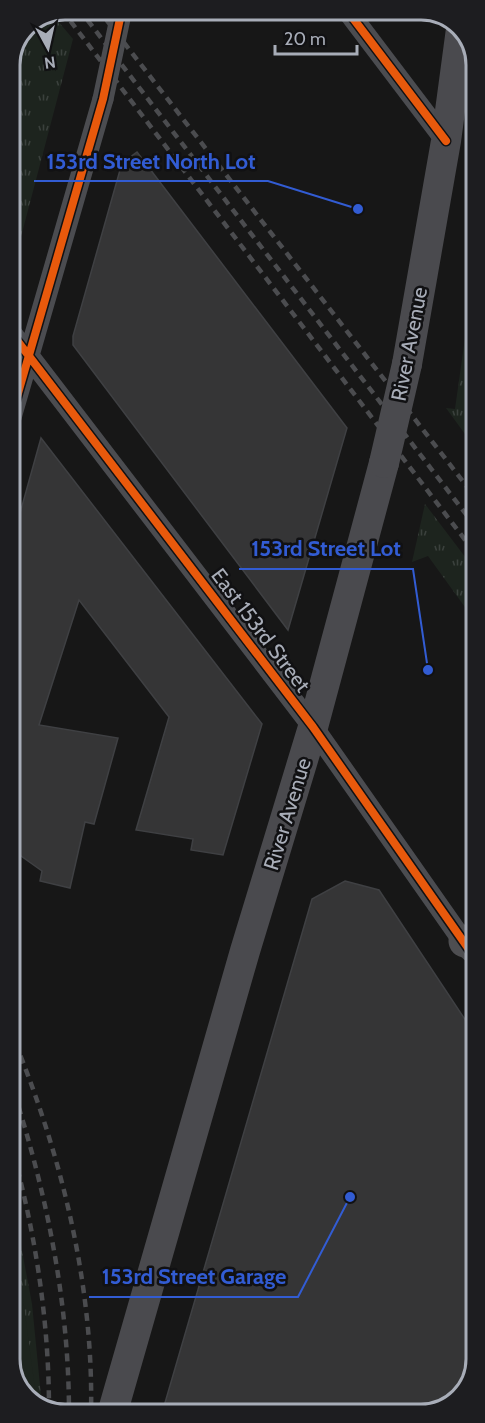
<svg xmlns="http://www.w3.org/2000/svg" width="485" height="1423" font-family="Cabin,sans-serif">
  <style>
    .grass { fill: url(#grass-tufts) }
    .pitch { fill: #1d241e }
    .building { fill: #353536; stroke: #3f4043; stroke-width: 1.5 }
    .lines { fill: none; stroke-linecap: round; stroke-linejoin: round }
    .street { stroke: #4b4c50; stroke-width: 21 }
    .secondary { stroke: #4a4a4e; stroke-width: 30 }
    .highway { stroke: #4e4e51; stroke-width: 33 }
    .rail { stroke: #4b4c4f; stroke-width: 4.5; stroke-dasharray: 8 6; stroke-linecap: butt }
    .street-bridge { stroke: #4b4c50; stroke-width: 21 }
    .secondary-bridge { stroke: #4a4a4e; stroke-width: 30 }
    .cycleway-casing { stroke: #111113; stroke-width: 11 }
    .cycleway { stroke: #e8590c; stroke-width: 8 }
    .labels { text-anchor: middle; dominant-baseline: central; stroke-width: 5; stroke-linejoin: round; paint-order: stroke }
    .street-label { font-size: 21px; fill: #a8adb8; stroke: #111113 }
    .rim { fill: none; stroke: #a8adb8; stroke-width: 3 }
    .leader { fill: none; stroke: #325cd3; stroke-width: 2 }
    .callout-dot { fill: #325cd3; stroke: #111113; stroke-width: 2 }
    .callout-label { font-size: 22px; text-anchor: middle; font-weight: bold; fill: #325cd3; stroke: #111113; stroke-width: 5; stroke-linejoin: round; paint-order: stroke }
  </style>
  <defs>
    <pattern id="grass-tufts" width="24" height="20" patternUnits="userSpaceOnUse" patternTransform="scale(1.5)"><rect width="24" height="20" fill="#1d241e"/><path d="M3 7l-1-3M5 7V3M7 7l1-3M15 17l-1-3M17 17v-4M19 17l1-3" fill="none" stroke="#3b413d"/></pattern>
  </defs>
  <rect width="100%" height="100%" fill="#171717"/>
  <path class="grass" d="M52,14L73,39L12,271L9,268V61L25,25Z
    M466,331L475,341L473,445L446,408L455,409Z
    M425,504L475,570V621L428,556L412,562Z
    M11,1208H14L32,1304L42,1406L28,1401L11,1373Z"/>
  <path class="pitch" d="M11,1259L18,1261L37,1404L28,1401L11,1373Z"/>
  <path class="building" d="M137,152L347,428L288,630L73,345V336L122,163Z
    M41,438L262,724L223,855L191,850L193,839L136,830L169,717L79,600L39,725L118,738L94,824L85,822L70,888L40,881L42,871L10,848V549Z
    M345,881L379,890L476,1036V1359L464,1393L435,1412L162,1413L312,899Z"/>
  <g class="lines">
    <path class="street" d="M346,9L446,141
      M9,330L313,727L470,951
      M10,421L103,99"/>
    <path class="secondary" d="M407,364L446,141L461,29
      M112,1414L245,951L313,727L384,463"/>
    <path class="highway" d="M465,941L475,943"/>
    <path class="rail" d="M79,9L475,526
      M98,9L475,497
      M62,10L475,553
      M10,1030C60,1149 94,1283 91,1414
      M10,1080C46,1189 69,1300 69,1414
      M10,1142C35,1228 49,1320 49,1409"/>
    <path class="street-bridge" d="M103,99L122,9"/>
    <path class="secondary-bridge" d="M384,463L407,364"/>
    <defs>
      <path id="cycleway" d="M346,9L446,141
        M9,330L313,727L475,958
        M10,421L103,99L122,9"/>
    </defs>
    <use href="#cycleway" class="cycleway-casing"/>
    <use href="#cycleway" class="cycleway"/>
  </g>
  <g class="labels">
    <g class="street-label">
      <text transform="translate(409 344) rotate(-79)">River Avenue</text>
      <text transform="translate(261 630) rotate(53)">East 153rd Street</text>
      <text transform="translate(287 814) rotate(-73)">River Avenue</text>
    </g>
  </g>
  <path d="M0 0H485V1423H0ZM65 20H421A45 45 0 0 1 466 65V1359A45 45 0 0 1 421 1404H65A45 45 0 0 1 20 1359V65A45 45 0 0 1 65 20Z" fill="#1d1d20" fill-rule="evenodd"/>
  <path class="rim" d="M65 20H421A45 45 0 0 1 466 65V1359A45 45 0 0 1 421 1404H65A45 45 0 0 1 20 1359V65A45 45 0 0 1 65 20Z"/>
  <path class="leader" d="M358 209L268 181H34M428 670L413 569H239M350 1197L298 1297H89"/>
  <g class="callout-dot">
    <circle cx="358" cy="209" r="6"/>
    <circle cx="428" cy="670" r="6"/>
    <circle cx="350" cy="1197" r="6"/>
  </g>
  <g class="callout-label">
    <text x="151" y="169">153rd Street North Lot</text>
    <text x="326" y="556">153rd Street Lot</text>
    <text x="194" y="1284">153rd Street Garage</text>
  </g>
  <g transform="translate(48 48) rotate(172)" stroke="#111113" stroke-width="4.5" paint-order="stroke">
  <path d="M0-4.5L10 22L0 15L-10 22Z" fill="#a8adb8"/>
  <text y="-9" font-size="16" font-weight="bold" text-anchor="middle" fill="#a8adb8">N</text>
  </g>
  <path d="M275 45v9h82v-9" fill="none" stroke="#a8adb8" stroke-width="3"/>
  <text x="284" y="45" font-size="18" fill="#a8adb8" stroke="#111113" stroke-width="4.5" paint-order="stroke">20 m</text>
</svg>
